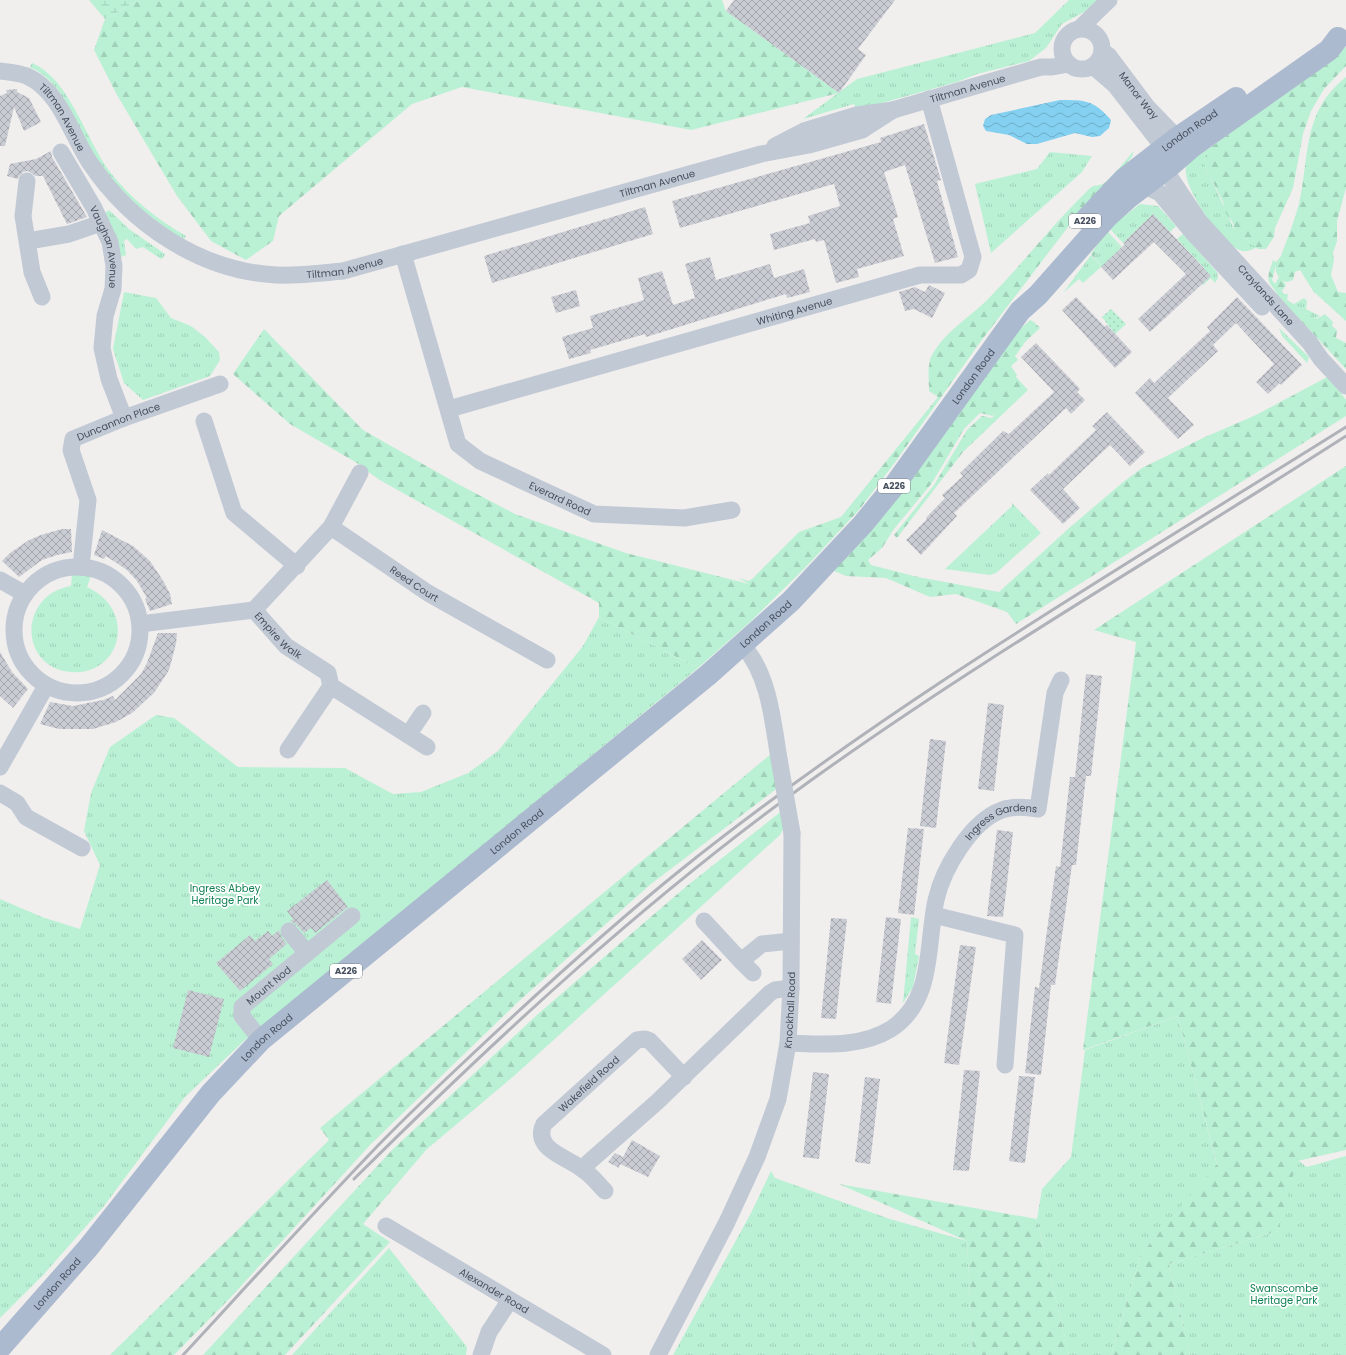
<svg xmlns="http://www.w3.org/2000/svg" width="1346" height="1355" font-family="Poppins,sans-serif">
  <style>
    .grass { fill: url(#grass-tufts) }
    .forest { fill: url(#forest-firs); fill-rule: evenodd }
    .wetland { fill: url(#wetland-marsh) }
    .garden { fill: url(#garden-dots) }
    .water { fill: url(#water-waves) }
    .building { fill: url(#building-cross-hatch) }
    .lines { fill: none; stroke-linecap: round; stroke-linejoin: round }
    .minor { stroke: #c1c9d4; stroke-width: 17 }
    .primary { stroke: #acbacf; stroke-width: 22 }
    .rail { stroke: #b0b2b9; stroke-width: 3 }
    .minor-bridge { stroke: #c1c9d4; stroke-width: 17 }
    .labels { text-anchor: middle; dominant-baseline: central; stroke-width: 3.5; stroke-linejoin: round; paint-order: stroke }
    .shield { fill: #fff; stroke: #7d848e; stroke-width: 1 }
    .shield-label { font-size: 9px; font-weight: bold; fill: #454f5d }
    .street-label { font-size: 10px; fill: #454f5d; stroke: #fff }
    .park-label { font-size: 10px; fill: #128254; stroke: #fff }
  </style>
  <defs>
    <pattern id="grass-tufts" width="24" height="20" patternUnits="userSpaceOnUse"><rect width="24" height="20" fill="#baf1d4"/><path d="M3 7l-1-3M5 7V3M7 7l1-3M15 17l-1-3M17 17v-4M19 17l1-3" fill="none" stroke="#a1d0b8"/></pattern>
    <pattern id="forest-firs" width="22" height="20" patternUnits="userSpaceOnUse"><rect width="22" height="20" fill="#baf1d4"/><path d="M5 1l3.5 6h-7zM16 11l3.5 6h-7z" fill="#a1d0b8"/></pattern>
    <pattern id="wetland-marsh" width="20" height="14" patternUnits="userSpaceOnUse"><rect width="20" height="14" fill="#baf1d4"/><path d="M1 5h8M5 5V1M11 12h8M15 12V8" fill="none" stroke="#a1d0b8"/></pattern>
    <pattern id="garden-dots" width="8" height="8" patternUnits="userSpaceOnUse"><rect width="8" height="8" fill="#baf1d4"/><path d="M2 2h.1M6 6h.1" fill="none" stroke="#a1d0b8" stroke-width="1.8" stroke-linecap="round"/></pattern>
    <pattern id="water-waves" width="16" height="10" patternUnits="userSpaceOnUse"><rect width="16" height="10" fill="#84d0f1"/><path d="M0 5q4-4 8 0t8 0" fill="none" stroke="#6eabc6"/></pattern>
    <pattern id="building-cross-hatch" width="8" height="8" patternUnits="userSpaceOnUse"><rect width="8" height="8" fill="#caccd4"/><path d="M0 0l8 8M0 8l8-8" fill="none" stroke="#a6a8af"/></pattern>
  </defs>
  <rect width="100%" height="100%" fill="#f1eeee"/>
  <path class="grass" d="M1069,0H1098L1084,12L1062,24L1046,48L1029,61L977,74L957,82L857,110L854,104L803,119L857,79L1035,33Z
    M32,63C69,78 86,140 110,172C131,199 157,219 186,236L184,240C152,220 123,196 100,165C77,133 69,85 30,67Z
    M1211,146C1205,152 1203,162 1206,169L1204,172L1210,176L1239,240L1246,239L1257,247C1252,250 1247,252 1242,251C1223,247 1182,187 1186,168C1188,157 1202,151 1211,146Z
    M1050,152L1092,156L1082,172L991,253L975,184L1037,169Z
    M1140,204L1158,206L1176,226L1170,232L1153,214L1123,243L1109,228Z
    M109,210L129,229L165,254L163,258L161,259L143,247L136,249L127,239L124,241L126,255L121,257L101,216Z
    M1183,234L1217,272L1218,278L1215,283L1211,278L1203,285L1202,284L1204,268L1177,239Z
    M1107,235L1121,248L1103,266L1094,257Z
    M1091,255L1101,267L1083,283L1079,279L1063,293Z
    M124,292L156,298L171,318L191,326L205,337L219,352L220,360L210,376L143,400L124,383L113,349Z
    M1304,298L1307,301L1306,309L1320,316L1317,318L1312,317L1307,313L1301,314L1298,311L1299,308L1294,304Z
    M1279,328L1309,357L1307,363L1282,336Z
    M1012,503L1041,533L996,573L990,575L945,569L1012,506Z
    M72,574L91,576L87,587C139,611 120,677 70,672C19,667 18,595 71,586Z
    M599,617L698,668L367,941L322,981L246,1039L185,1097L104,1206L44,1274L0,1318V899L42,917L80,929L100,865L84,831L91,793L110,747L156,715L174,718L238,767L345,768L393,794L421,792L468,773L498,751L583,646Z
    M911,917L919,919L915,954L919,956L913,987L903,1003Z
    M1178,1016L1217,1165L1141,1254L1111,1355H1069L1037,1219L1042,1189L1071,1157L1085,1050Z
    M1290,1154L1307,1167L1346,1156V1355H1190L1169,1264L1278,1231Z
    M771,1171L775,1178L890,1219L967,1241L973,1355H673L751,1213Z
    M389,1248L467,1347L466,1355H292Z"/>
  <path class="forest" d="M140,0H722L726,11L839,93L691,130L462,87L412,104L279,216L273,241L246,260L211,241L177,196L117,95L94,50L105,19Z
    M1346,47V66L1324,89L1311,111L1303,134L1293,188L1275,228L1274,237L1266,249H1258L1246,239L1240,241L1236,236L1233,223L1225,212L1223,202L1210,176L1204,172L1206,169L1204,162L1207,150Z
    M1346,77V188L1337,221V241L1333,253L1334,260L1331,275L1338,292L1346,293V321L1313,291L1300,270L1295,272L1293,280L1287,282L1283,281L1286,285L1282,291L1284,294H1288L1287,300L1299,307L1298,311L1301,314L1307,313L1317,319L1325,314L1333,322L1332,326L1337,330L1336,338L1346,343V369L1278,296C1276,291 1274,289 1271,285C1265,277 1271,268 1273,260L1276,262L1281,256C1287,239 1294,222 1299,204C1310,155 1302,112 1346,77ZM1276,266V272L1279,277L1275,284L1272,280Z
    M1134,150L1132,157L1071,223L978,345L896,461L859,510L805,568L751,621L698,668L599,617V603L378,479L357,463L290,424L233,374L264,329L363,430L458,484L515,514L626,553L749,584L738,578L749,581L752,579L799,532L841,517L938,397L929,391C929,380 927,364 932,355C946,330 971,317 990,297C1024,262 1054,223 1089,189C1094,184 1098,186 1103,184C1107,182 1131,155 1134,150Z
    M1106,232H1108L1122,247L1121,248L1107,235L1094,257L1103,266L1101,267L1091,254Z
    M1030,320L1034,322L1040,328L1026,341L1015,356L1018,360L1011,366L1017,375L1016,377L1028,390L963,452L897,538L894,535L934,485L967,430L982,416L992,418L998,411L993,416L980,413L964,429L932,483L894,529L882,548L868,560L871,565L918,577L999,592L1068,529L1122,483L1142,468L1205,437L1256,415L1329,376L1346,400V416L1016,624L1007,612L956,594L930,597L886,578L846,576L834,571L1016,333Z
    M1346,466V1150L1297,1161L1278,1231L1169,1264L1190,1355H1111L1141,1254L1217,1164L1178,1016L1083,1050L1136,642L1094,630Z
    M777,749L784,783L651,884L519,1001L371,1144L231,1297L174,1355H110L329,1140L320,1128Z
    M788,806L789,818L780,835L515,1075L426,1150L363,1224L390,1242L285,1355H203L392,1150L538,1014L688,885Z
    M839,1184L1037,1219L1069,1355H973L967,1241Z"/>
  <path class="wetland" d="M89,0H140L105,19Z"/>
  <path class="garden" d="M1111,309L1126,324L1115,334L1102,317Z"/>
  <path class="water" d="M1060,100C1085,100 1094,100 1111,120L1109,128L1100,136L1092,137L1075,133L1037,144H1027L1009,135L986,131L983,126L985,119L991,115Z"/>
  <path class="building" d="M734,0H895L858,49L866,55L839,93L726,11Z
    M17,89V92L29,98L41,122L24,131L14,107L5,146H0V96L7,93L6,90Z
    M924,124L941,180L937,181L958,257L935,263L905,165L884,172L898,217L893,219L904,256L857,269L859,277L836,283L824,240L816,242L815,239L774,250L770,234L810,223L808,216L840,206L834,184L680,228L672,201L881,142L880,138Z
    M51,151L52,157L87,217L67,224L43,176H36L28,171L23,172L17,179L7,176L10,164L36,159Z
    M645,207L653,234L492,283L484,256Z
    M1153,214L1211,276L1150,332L1138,319L1186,274L1154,242L1113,280L1101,267L1125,244L1123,243Z
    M710,257L716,280L770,264L774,278L804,269L810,292L787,298L786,294L646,337L645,334L590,350L591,353L569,359L562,337L593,328L590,316L644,300L638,278L662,271L673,305L695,298L685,264Z
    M929,285L945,293L932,318L914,309L905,311L899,292L915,287L925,292Z
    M576,290L580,306L556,313L551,297Z
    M1076,297L1105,327L1107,325L1132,352L1115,368L1062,310Z
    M1237,297L1302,365L1281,385L1280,383L1268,394L1256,382L1274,364L1236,323L1213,345L1218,351L1168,398L1194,425L1178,439L1135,393L1150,378L1154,383L1210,331L1207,327Z
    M1036,343L1080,389L1077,392L1085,400L1071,414L1066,408L954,513L957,516L921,555L906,540L927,519L926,518L945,498L942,495L963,476L960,473L1003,431L1009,434L1054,392L1021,357Z
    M1107,412L1145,452L1130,466L1110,445L1063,489L1080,508L1063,524L1030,490L1048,473L1049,475L1096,430L1092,426Z
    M62,529H71L72,552L57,555L42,560L19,577L2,561L10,553L29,540L41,535Z
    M102,530L133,546L150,561L164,582L170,594L172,604L150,611L145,599L147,598L137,581L127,570L106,556L104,559L94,555Z
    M158,633H177L176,644L169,670L154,693L132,713L116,722L93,729H59L40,724L50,702L73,706L103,700L113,696L115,700L141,674L147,663Z
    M0,652L12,672L28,689L13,708L0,696Z
    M1086,674L1102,676L1091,776H1086L1076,865H1072L1055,985H1051L1041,1075L1025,1073L1035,987L1039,988L1056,866L1060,867L1070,777H1075Z
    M988,703L1004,705L994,791L978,789Z
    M930,739L946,741L936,828L920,826Z
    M908,828L924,829L914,915L898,913Z
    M997,830L1013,832L1003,917L987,916Z
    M327,880L348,907L315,933L311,928L304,933L296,924L290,921L293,919L287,911Z
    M886,917L901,919L891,1004L876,1002Z
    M831,918L847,919L836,1019L821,1018Z
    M279,930L281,937L287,944L269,959L273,964L240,991L216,963L250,935L255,941L268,931L272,936Z
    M702,940L722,960L701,980L682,959Z
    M960,945L976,947L959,1065L944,1063Z
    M188,990L224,999L209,1057L173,1048Z
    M964,1070L980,1071L969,1171L953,1170Z
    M813,1072L829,1074L819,1159L803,1157Z
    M1019,1076L1035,1077L1025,1163L1009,1161Z
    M865,1077L880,1079L870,1164L855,1162Z
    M632,1140L660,1156L648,1177L620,1164L619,1168L608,1162L615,1153L623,1157Z"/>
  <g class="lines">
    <g class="minor">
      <circle cx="1082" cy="49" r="20"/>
      <path d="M1079,29L1109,0"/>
      <path id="s1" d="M1102,51L1109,56L1148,108L1177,138L1181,150"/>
      <path d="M1093,66L1115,85L1164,148L1170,152L1174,150"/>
      <path id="s2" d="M0,71C8,72 19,73 27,76C61,92 70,133 90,163C131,224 200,271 276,275C298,276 321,273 343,271L761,154L809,145L862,130L893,110"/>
      <path id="s3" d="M775,146L804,131L857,115L893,110L1041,67H1052L1069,64"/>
      <path id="s4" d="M61,152L94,208L110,242L114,266L113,289L105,316L102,348L109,379L124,418"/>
      <path id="s5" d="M1165,170L1199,221L1310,343L1321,359L1346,386"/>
      <path d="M27,181L23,216L32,272L42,297"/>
      <path d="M1144,186L1160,193L1194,234L1262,307"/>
      <path d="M28,241L69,234L101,223"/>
      <path id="s6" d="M403,254L458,444L480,461L594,514L684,518L732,510"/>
      <path id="s7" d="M449,409L920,275H961L969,270L973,257L929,99"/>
      <path d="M204,421L234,513L297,566"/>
      <path d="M331,527L360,473"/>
      <path id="s8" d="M81,567L88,500L71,450L73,439L124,418L220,384"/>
      <circle cx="77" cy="630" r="63"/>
      <path d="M0,580L25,594"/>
      <path id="s9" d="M254,610L331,527L428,593L547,660"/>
      <path id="s10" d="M140,624L254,610L286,646L328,673L331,686L427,747"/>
      <path d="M743,646C769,674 773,722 779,759"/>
      <path d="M408,735L423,713"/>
      <path d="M288,750L331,686"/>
      <path d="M0,767L46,686"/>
      <path d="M0,793L17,803L26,817L82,848"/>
      <path d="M934,915L1015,935L1005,1065"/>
      <path d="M704,921L741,961L762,944L791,941"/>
      <path d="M289,931L307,953"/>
      <path d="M741,961L753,973"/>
      <path id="s11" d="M261,1040L242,1016V1007L352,916"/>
      <path id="s12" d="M788,1043C823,1044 860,1048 891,1029C935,1000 926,945 936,900C943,869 971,821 1002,810C1013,806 1026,807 1038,809L1055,693L1061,680"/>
      <path d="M583,1169L589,1162L657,1102L770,993L775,990L791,988"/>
      <path id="s13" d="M605,1191C598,1184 591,1174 582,1169C567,1157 532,1149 544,1124L637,1040L645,1039L650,1041L684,1077"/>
      <path id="s14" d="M386,1226L603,1355"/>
      <path d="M481,1355L489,1332L510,1300"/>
      <path id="s15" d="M658,1355L727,1222L757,1157L778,1099L788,1043L791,988L792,833"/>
    </g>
    <g class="primary">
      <path id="s16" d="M1086,219L1124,179L1177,138L1236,98"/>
      <path id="s17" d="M0,1348L88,1248L211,1093L261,1040L708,675L791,601L863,524L894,486L1020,311L1038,295L1108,216L1128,198L1170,166L1193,146L1329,50L1338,38"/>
    </g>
    <path class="rail" d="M354,1179C497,1037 646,899 810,781C983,657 1167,551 1346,436
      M183,1355C244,1289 305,1222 367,1157C398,1124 431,1093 464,1062C535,995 607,929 683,868C891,702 1121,568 1346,427"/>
    <path class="minor-bridge" d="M779,759L792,833"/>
  </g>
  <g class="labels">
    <g class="shield">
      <rect x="1069" y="214" width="32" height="14" rx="3"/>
      <rect x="878" y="479" width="32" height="14" rx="3"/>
      <rect x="330" y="964" width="32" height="14" rx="3"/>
    </g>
    <g class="shield-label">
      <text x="1085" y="221">A226</text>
      <text x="894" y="486">A226</text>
      <text x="346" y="971">A226</text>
    </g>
    <g class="street-label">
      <text stroke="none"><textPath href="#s3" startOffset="202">Tiltman Avenue</textPath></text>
      <text stroke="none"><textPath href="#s1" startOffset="58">Manor Way</textPath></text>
      <text stroke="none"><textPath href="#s2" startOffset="83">Tiltman Avenue</textPath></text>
      <text stroke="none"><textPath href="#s16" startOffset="137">London Road</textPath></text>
      <text stroke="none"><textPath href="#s2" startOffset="755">Tiltman Avenue</textPath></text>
      <text stroke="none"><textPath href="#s4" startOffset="106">Vaughan Avenue</textPath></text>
      <text stroke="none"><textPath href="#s2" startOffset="431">Tiltman Avenue</textPath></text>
      <text stroke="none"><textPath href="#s5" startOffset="161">Craylands Lane</textPath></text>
      <text stroke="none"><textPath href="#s7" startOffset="359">Whiting Avenue</textPath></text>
      <text stroke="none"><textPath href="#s17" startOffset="1382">London Road</textPath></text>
      <text stroke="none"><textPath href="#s8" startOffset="180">Duncannon Place</textPath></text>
      <text stroke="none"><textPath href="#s6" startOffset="314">Everard Road</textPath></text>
      <text stroke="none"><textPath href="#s9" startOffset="214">Reed Court</textPath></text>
      <text stroke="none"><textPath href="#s17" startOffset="1058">London Road</textPath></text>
      <text stroke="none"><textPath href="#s10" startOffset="150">Empire Walk</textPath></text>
      <text stroke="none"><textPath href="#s12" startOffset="357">Ingress Gardens</textPath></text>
      <text stroke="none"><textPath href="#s17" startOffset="734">London Road</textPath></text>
      <text stroke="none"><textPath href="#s11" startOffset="74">Mount Nod</textPath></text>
      <text stroke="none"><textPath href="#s15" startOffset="373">Knockhall Road</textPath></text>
      <text stroke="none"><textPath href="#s17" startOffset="410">London Road</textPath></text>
      <text stroke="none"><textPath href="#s13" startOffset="158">Wakefield Road</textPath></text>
      <text stroke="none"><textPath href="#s17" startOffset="86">London Road</textPath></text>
      <text stroke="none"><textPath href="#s14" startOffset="126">Alexander Road</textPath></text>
    </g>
    <g class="park-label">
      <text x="225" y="888">Ingress Abbey<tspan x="225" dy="12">Heritage Park</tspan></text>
      <text x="1284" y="1288">Swanscombe<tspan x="1284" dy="12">Heritage Park</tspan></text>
    </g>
  </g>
</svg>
